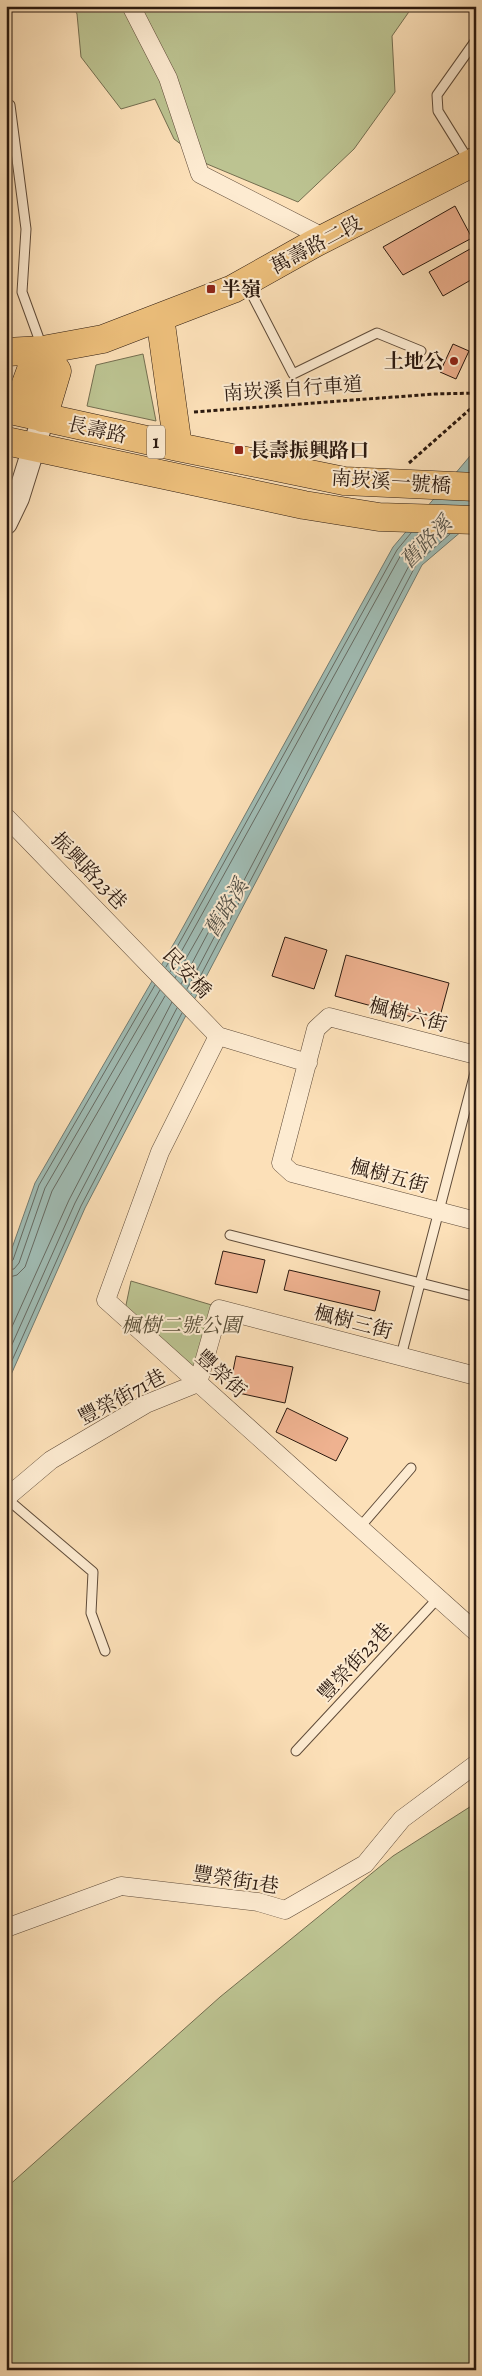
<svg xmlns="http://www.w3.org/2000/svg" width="482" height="2376" font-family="Alegreya,'Noto Serif TC',serif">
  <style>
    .green { fill: #bcc391; stroke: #746e50 }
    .water { fill: #a0bcb4; stroke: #717b72 }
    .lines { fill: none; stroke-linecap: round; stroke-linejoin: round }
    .shore { stroke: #666a62; stroke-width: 1 }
    .building { fill: #efb290; stroke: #2b190f }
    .service-casing { stroke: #5f4b39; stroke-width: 11 }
    .minor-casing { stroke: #5f4b39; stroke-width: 19 }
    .tertiary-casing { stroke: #5f4b39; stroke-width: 24 }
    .primary-casing { stroke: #2b190f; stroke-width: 29 }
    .path { stroke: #2b190f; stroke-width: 3; stroke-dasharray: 4 2.5; stroke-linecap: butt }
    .service { stroke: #fdebd1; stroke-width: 9 }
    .minor { stroke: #fdebd1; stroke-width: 18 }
    .tertiary { stroke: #fdebd1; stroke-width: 22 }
    .primary { stroke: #eec07c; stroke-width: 28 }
    .poi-dot { fill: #8f2418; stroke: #fdebd1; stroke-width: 2 }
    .labels { text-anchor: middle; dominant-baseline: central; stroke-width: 4; stroke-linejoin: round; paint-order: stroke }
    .shield { fill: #fdebd1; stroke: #6a5849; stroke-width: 1 }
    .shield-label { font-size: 19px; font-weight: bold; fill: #2b190f }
    .street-label { font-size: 20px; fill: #2b190f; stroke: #fdebd1 }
    .poi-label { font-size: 20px; font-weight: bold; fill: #2b190f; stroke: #fdebd1; text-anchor: start }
    .park-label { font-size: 20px; font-style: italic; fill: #564c36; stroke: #fdebd1 }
    .water-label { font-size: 21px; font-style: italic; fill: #545249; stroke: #fdebd1 }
  </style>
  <rect width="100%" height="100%" fill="#fce0b8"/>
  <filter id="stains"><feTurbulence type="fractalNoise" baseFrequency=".004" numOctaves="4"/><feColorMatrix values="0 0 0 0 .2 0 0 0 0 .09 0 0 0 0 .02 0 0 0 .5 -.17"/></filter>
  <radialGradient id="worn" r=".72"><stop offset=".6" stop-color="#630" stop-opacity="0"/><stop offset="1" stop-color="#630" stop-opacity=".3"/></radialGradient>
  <path class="green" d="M73,6H413L392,36L395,92L354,149L298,202L207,164L174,139L155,99L121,109L81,57L77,14Z
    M143,354L156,421L87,406L96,365Z
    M131,1281L215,1306L194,1379L125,1310Z
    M476,1803V2370H6V2188L220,1997L393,1856Z"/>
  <path class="water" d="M476,449V519L422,565L85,1208L6,1386V1265L35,1183L177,938L393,547Z"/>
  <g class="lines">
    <path class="shore" d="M166,967L397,550L411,533
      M170,972L402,553L419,533
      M175,978L221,897L224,896L226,899L181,984
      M187,989L412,560L441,534
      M191,994L417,563L450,534
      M6,1264L13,1260L39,1185L155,985
      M6,1270L14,1269L19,1263L45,1188L160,990
      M6,1278L17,1275L25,1267L52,1191L165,996
      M6,1340L69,1200L172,1002
      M6,1358L75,1203L177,1008
      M6,1374L81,1206L182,1013"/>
  </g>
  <path class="building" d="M455,206L472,238L403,275L383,247Z
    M470,249L476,259V277L443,296L429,272Z
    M453,344L469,351L456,379L440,372Z
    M285,937L327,950L314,989L272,976Z
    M346,955L449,983L438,1024L335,996Z
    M223,1251L265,1260L257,1293L215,1284Z
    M289,1270L380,1291L375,1311L284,1290Z
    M236,1356L293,1367L285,1403L229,1391Z
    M287,1408L348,1438L336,1461L276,1432Z"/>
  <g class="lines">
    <defs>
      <path id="service" d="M10,105L26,229L22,292L42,347
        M469,161L438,111L437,95L476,40
        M247,285L293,374L377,333L421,351
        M230,1235L476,1297
        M401,1356L476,1069
        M6,1498L93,1572L91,1613L105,1651
        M360,1527L411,1468
        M296,1751L439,1597"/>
      <path id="minor" d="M131,6L168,78L200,174L327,239
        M6,817L218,1036L308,1063
        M218,1036L160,1152L106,1300L476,1632
        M476,1055L329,1017L316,1029L281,1163L292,1173L476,1221
        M6,1498L51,1460L73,1447L146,1404L198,1383L219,1309L476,1376
        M6,1928L121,1886L258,1902L285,1910L365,1864L402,1819L476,1764"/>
      <path id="tertiary" d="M6,523L18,498L43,418"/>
      <path id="primary" d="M160,317L178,447
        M6,352L43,350L103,339L233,289L313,244L476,161
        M6,409L178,447L344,481L476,487
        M16,411L32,367L43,350
        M43,418L57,371L43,350
        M6,441L304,505L379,517L476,520"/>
    </defs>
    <use href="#service" class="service-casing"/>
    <use href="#minor" class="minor-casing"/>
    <use href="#tertiary" class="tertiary-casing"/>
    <use href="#primary" class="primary-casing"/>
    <path class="path" d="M194,412L434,394L476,393
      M409,463L476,404"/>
    <use href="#service" class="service"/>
    <use href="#minor" class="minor"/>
    <use href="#tertiary" class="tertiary"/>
    <use href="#primary" class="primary"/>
  </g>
  <g class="poi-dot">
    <rect x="206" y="284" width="10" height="10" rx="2.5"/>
    <circle cx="454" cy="361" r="5"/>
    <rect x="234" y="445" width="10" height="10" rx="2.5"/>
  </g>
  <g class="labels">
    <rect class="shield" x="147" y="425.5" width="18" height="33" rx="4"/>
    <g class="shield-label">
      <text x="156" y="442">1</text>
    </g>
    <g class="street-label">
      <text transform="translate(316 245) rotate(-28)">萬壽路二段</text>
      <text transform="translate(293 389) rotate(-4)">南崁溪自行車道</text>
      <text transform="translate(97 430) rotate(12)">長壽路</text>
      <text transform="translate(391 482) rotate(4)">南崁溪一號橋</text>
      <text transform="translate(89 871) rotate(46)">振興路23巷</text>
      <text transform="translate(187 973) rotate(47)">民安橋</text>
      <text transform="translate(408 1015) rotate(15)">楓樹六街</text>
      <text transform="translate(389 1176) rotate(15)">楓樹五街</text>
      <text transform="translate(353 1322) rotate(15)">楓樹三街</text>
      <text transform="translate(221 1374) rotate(42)">豐榮街</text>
      <text transform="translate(122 1397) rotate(-28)">豐榮街71巷</text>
      <text transform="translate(355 1662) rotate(-47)">豐榮街23巷</text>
      <text transform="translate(236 1880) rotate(9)">豐榮街1巷</text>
    </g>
    <g class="poi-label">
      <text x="221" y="289">半嶺</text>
      <text x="444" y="361" text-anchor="end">土地公</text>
      <text x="249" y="450">長壽振興路口</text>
    </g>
    <g class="park-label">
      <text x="181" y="1325">楓樹二號公園</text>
    </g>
    <g class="water-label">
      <text transform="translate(426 542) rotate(-45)">舊路溪</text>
      <text transform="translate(226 908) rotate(-58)">舊路溪</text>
    </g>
  </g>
  <rect width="482" height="2376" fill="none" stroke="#fce0b8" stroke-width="25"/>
  <rect x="8" y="8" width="467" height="2361" fill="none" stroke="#2b190f" stroke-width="2.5"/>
  <rect x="12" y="12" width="457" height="2351" fill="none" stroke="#2b190f"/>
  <rect width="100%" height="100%" filter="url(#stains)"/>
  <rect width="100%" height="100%" fill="url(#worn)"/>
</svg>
